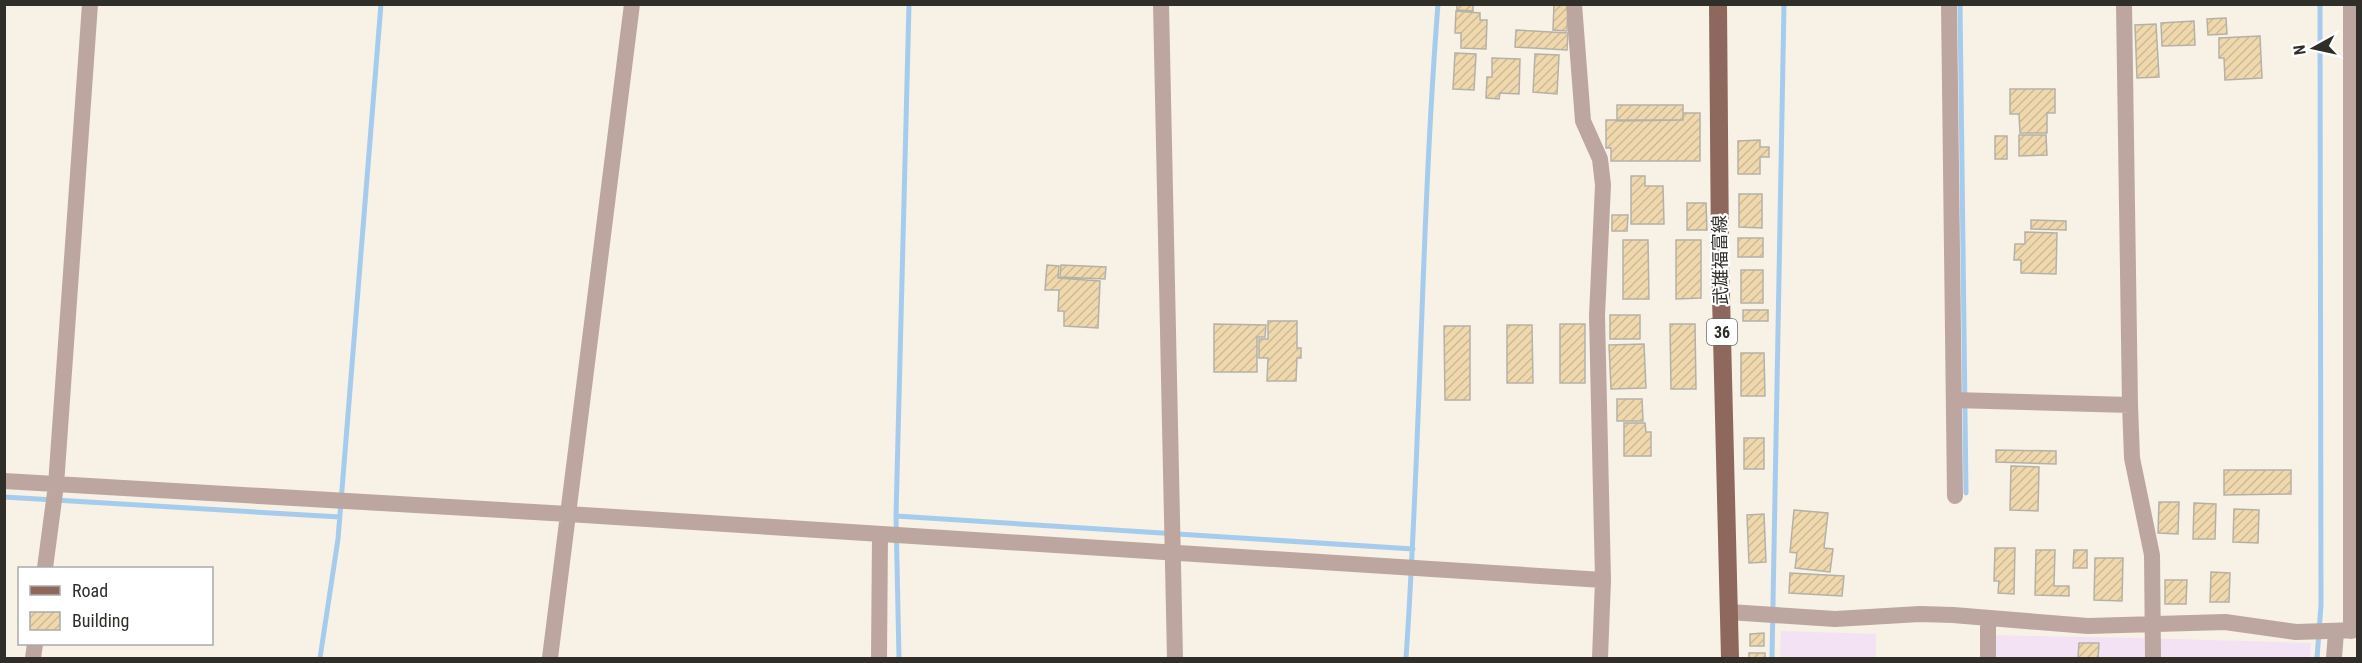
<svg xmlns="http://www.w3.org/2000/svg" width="2362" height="663" font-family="'Roboto Condensed','Noto Sans JP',sans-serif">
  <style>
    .commercial { fill: #f3e2f3 }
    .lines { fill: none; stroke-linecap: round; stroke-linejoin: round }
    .stream { stroke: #a6cced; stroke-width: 5 }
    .building { fill: url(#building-hatch); stroke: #b6b1a6; stroke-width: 1.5 }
    .minor { stroke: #bda6a0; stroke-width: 16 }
    .major { stroke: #8e675d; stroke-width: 18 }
    .labels { text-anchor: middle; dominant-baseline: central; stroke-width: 4.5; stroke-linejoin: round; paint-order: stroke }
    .shield { fill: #fff; stroke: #6e6d69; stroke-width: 1.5 }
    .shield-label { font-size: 16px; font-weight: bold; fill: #302e29 }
    .street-label { font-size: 18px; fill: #302e29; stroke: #fff }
  </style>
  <defs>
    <pattern id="building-hatch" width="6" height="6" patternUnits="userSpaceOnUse" patternTransform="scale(1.5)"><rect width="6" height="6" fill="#efd8ad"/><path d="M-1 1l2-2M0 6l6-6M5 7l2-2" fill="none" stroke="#cdba95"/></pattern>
  </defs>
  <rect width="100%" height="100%" fill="#f7f1e6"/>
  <path class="commercial" d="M1781,631L1876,634V658H1780Z
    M1980,635L2139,638L2311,643L2310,658H1981Z"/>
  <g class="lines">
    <path class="stream" d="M1960,4L1966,493
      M4,497L340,517
      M896,516L1413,549
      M320,658L338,539L381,4
      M899,658L896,516L909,4
      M1406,658C1421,441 1421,222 1438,4
      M1772,658L1784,4
      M2317,658L2321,605L2320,4"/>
  </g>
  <path class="building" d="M1457,4H1473V11L1457,10Z
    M1554,4H1568L1567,31L1553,30Z
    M1456,11L1480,13V20H1487L1486,49L1461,48V33H1455Z
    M2226,18L2227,34L2208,35L2207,19Z
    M2194,21L2195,45L2162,46L2161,23Z
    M2156,24L2159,77L2137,78L2135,25Z
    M1516,30L1568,33L1567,50L1515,47Z
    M2260,36L2262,78L2225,80L2224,58H2219V38Z
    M1455,53L1476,54L1474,90L1453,89Z
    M1535,54L1559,55L1557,94L1533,92Z
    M1492,58L1520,59L1519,94L1500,93L1499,99L1486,98L1487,77H1492Z
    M2010,89H2055V113H2047V133H2020L2019,114H2010Z
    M1617,105H1683V120L1617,121Z
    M1683,113H1700V161H1611V148H1606V120H1683Z
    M2019,135H2046L2047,155L2019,156Z
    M1995,136H2007V159H1995Z
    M1760,140V147H1769V157H1760V174H1738V141Z
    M1631,176H1645V186H1663L1664,224H1631Z
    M1739,194H1762V228L1739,227Z
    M1687,203H1706L1707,230H1687Z
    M1612,215H1628L1627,231H1612Z
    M2031,220L2066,221V230L2031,229Z
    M2025,232L2057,233L2056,274L2021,273V260H2014L2015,244H2025Z
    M1738,238H1763V257H1738Z
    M1623,240H1648L1649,299H1623Z
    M1676,240H1701V298L1676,299Z
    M1047,265L1059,266L1058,278L1100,281L1098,328L1064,326V311H1058L1059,290H1045Z
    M1061,265L1106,267L1105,279L1060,277Z
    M1741,270H1763V303H1741Z
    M1743,310H1768V321H1743Z
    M1610,315H1640V339H1610Z
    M1268,321H1297V348H1301V358H1297L1296,381H1267L1268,358H1259V339H1268Z
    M1214,324L1266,325L1265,337H1257V372H1214Z
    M1560,324H1585V383H1560Z
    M1670,324H1695L1696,389H1671Z
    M1507,325H1532L1533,383H1507Z
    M1444,326H1470V400H1445Z
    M1644,344L1646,388L1611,389L1609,345Z
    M1741,353H1764L1765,396H1741Z
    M1617,399H1642L1643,421H1617Z
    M1624,423H1645L1646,432H1651V456H1624Z
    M1744,438H1764V469H1744Z
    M1996,450L2056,451V464L1996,462Z
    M2011,466L2039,467L2038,511L2010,510Z
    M2224,470H2291V494L2224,495Z
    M2159,502H2179L2178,534L2158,533Z
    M2194,503L2216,504L2215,539H2193Z
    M2234,509L2259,510L2258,543L2233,542Z
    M1794,510L1828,513L1824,548L1833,549L1830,572L1795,568L1797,553L1790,552Z
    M1764,514L1766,562L1749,563L1747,515Z
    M1995,548H2015L2014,594L1998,593L1999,581H1994Z
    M2036,550H2055L2054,586H2069V596L2035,595Z
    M2074,550H2087V568H2073Z
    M2095,558H2123L2122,601L2094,600Z
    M2211,572L2230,573L2229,602H2210Z
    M1790,573L1844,576L1842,596L1789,593Z
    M2165,580H2187L2186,604H2165Z
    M1764,633V646H1750V634Z
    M2079,643H2099L2098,658H2078Z
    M1749,653H1765V658H1749Z"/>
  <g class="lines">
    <path class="minor" d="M1161,4L1175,658
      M1574,4L1583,121L1600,159L1603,185L1597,316L1603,580L1600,658
      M1949,4L1955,496
      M2124,4L2130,405L2132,458L2152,555L2153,658
      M1954,400L2130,405
      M4,481L568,514L1603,580
      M45,568L56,485L90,4
      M1729,612L1835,619L1920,614L1953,615L2088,626L2225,622L2296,632L2358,630
      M1988,618V658
      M2351,631V4
      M33,658L35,644
      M550,658L632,4
      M879,658L880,535
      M2334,658L2336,632"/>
    <path class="major" d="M1718,4L1720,256L1730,658"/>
  </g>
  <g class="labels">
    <rect class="shield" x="1707" y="319" width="30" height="26" rx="4.5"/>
    <g class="shield-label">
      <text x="1722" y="332">36</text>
    </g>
    <g class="street-label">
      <text transform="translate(1720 260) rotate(-91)">武雄福富線</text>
    </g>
  </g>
  <rect width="2362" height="663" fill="none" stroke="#302e29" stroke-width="12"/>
  <rect x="18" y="567" width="195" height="78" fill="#ffffff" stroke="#acaba9" stroke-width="1.5"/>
  <rect x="30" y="586" width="30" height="9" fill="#8e675d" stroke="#acaba9" stroke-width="1.5"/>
  <text x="72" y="597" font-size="18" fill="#302e29">Road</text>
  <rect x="30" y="612" width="30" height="18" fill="url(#building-hatch)" stroke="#acaba9" stroke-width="1.5"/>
  <text x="72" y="627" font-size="18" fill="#302e29">Building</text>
  <g transform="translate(2314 48) rotate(262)" stroke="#ffffff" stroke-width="4.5" paint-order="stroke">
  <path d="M0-4.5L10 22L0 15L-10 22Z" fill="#302e29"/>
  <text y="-9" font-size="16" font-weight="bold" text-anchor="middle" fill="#302e29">N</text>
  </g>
</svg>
